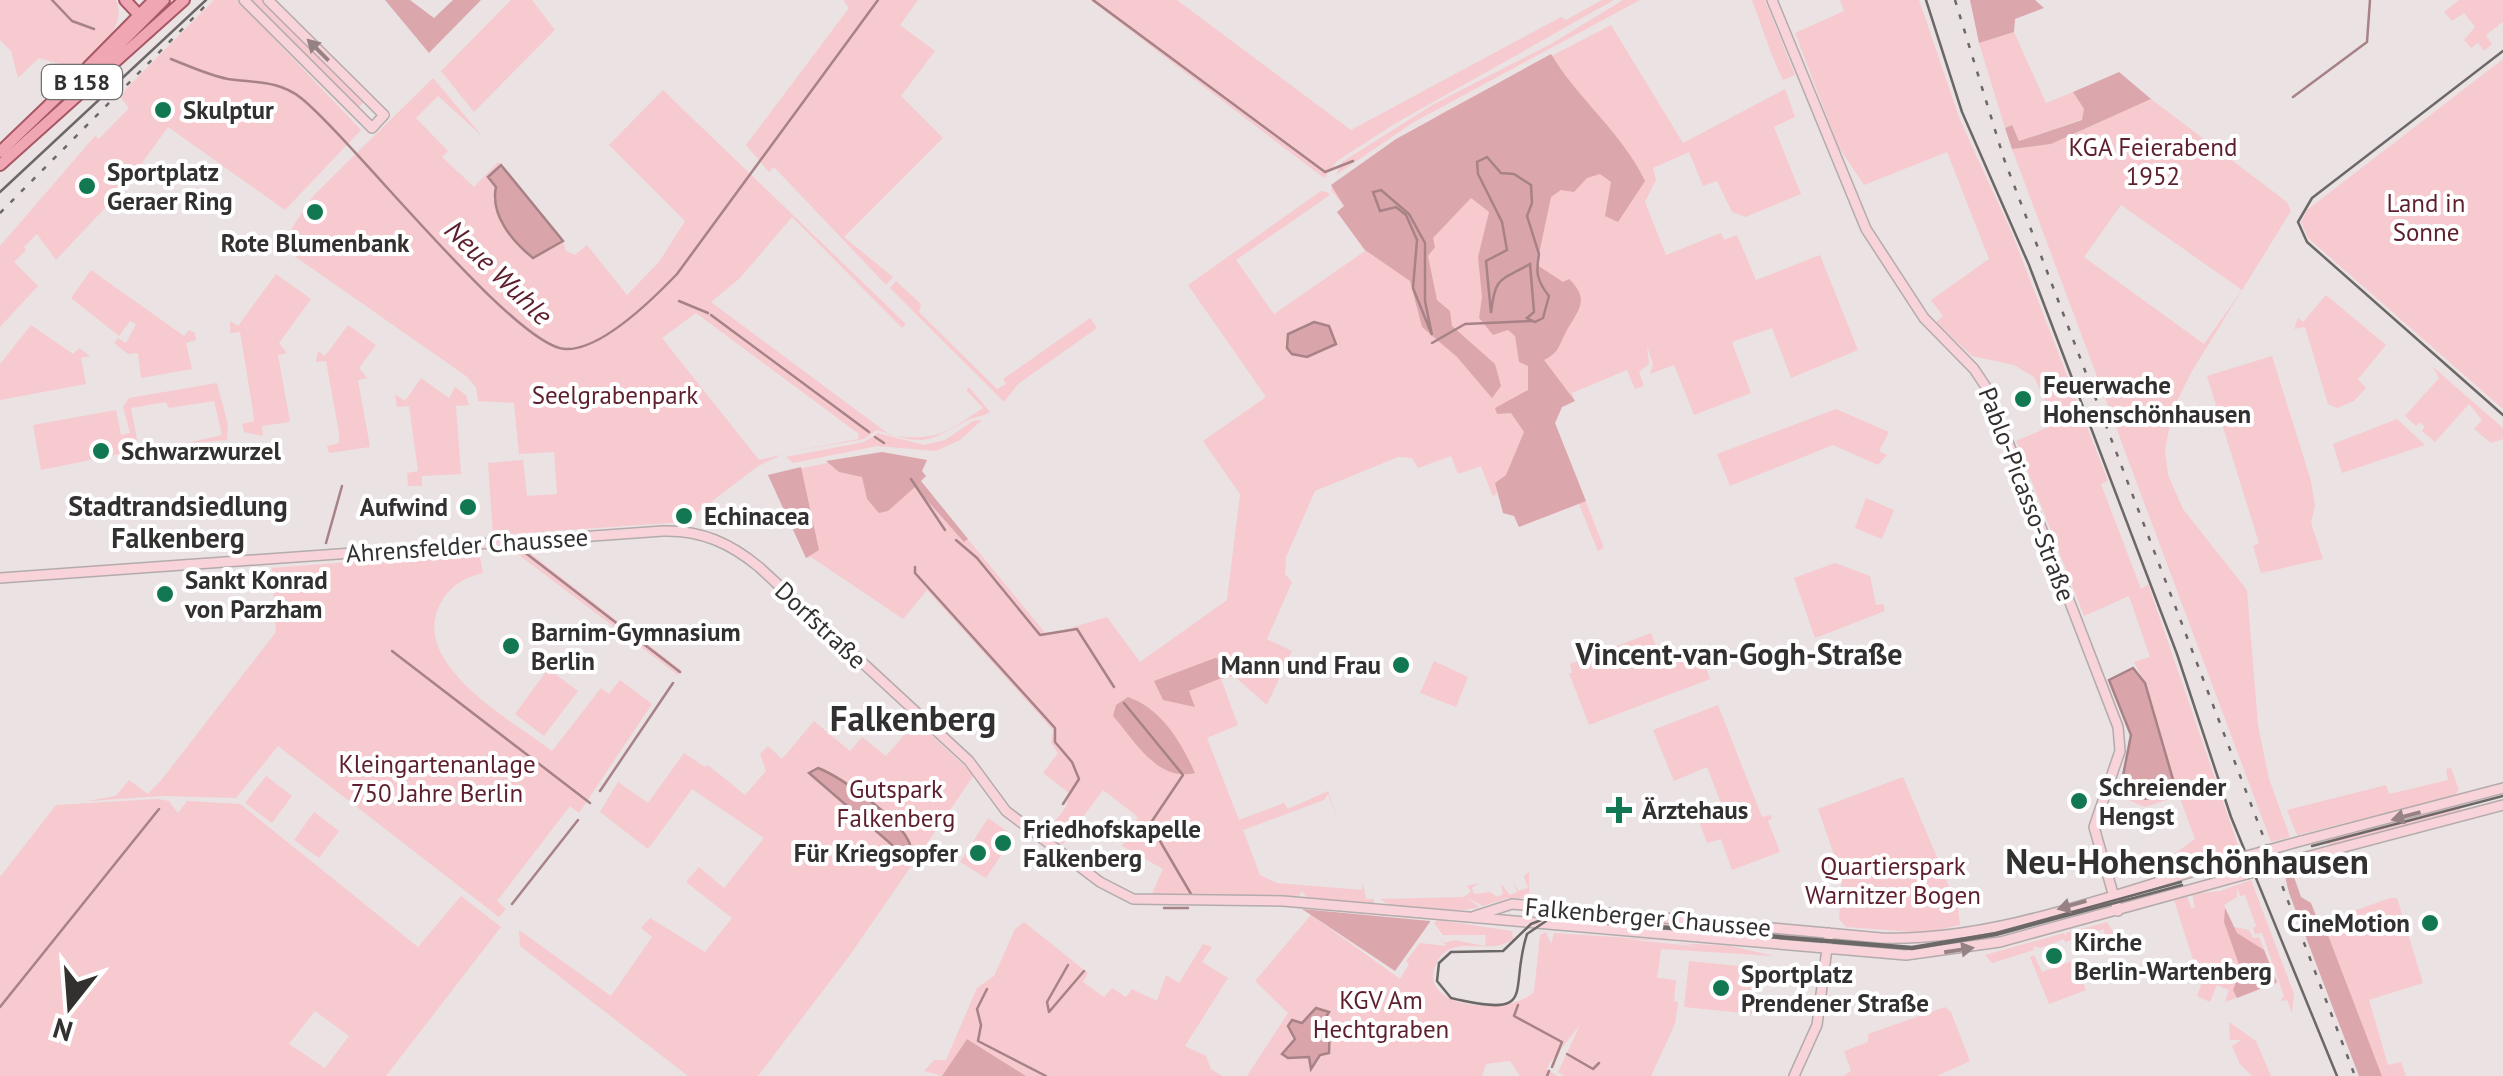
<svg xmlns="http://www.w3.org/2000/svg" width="2503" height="1076" font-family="'PT Sans',sans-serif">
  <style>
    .green { fill: #f6cacf; fill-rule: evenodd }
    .forest { fill: #dba7ad }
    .water { fill: #d9a5ab; stroke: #a78286; stroke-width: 2.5 }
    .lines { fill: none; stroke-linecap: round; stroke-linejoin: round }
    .stream { stroke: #a78286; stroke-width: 2.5 }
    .secondary-casing { stroke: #b3abac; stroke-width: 12 }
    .primary-casing { stroke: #a75765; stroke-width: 14 }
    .secondary { stroke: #f8d3d9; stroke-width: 9 }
    .primary { stroke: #f0a7b3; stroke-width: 10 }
    .tram { stroke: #6d6868; stroke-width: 2.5 }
    .rail { stroke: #6d6868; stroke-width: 2.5; stroke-dasharray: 5 10; stroke-linecap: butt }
    .secondary-bridge-casing { stroke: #b3abac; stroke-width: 12; stroke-linecap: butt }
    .secondary-bridge { stroke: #f8d3d9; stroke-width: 9 }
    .oneway { fill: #968284 }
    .poi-dot { fill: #127851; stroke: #fff; stroke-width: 4 }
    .labels { text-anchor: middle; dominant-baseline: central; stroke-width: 8; stroke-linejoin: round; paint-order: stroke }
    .shield { fill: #fff; stroke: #706e6e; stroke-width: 2.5 }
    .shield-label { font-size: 22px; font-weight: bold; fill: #333030 }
    .poi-label { font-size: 25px; font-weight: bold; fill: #333030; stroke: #fff; text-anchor: start }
    .park-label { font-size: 25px; fill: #5e1f2c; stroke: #fff }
    .street-label { font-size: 25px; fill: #333030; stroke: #fff }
    .water-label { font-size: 28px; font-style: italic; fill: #5e1f2c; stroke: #fff }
    .neighbourhood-label { font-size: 28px; font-weight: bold; fill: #333030; stroke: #fff }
    .quarter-label { font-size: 30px; font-weight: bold; fill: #333030; stroke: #fff }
    .district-label { font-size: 35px; font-weight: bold; fill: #333030; stroke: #fff }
  </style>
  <rect width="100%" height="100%" fill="#ebe2e3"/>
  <path class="green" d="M0,0H116C128,29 96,50 77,69L39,58L18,78L11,51L0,40Z
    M214,0H237L361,130L285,210L168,127L142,163L153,172L149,179L136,175L56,260L37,234L24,247L26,250L14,262L38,286L0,327V246L95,136L99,139L129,108L121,98L126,89Z
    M248,0H262L365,101L359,107Z
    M511,0H532L555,30L474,112L441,71Z
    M843,0H918L900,25L935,51L901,96L943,138L844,237L893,277L886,285L774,167L769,172L746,145L849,8Z
    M1090,0H1177L1351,130L1561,17L1566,20L1602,0H1614L1396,123L1337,161L1324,178Z
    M1623,0H1640L1414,122L1336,175L1342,162L1434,104L1551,44Z
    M1752,0H1765L1795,75L1783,80C1769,52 1763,28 1752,0Z
    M1840,0H1919L1960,120L2011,231L2108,481L2101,484L2141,589L2148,584L2240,851L2146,874L2195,839L2179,796L2145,807L2116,795L2119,788C2135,804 2163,804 2175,784L2145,683L2134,662L2150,657L2129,596L2084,616L2016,441L2056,424L2034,377L2014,365L1972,356L1936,322L1943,316L1931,300L1989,259L1947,152L1864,185L1838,146L1795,33L1844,11Z
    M2459,0H2503V22L2486,35L2492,44L2484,51L2478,43L2471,48L2464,40L2475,27L2464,13L2452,21L2444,12Z
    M1611,25L1683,143L1785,89L1795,117L1774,127L1801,194L1745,217L1732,212L1717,181L1703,186L1689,152L1653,168L1656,180L1645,202L1666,255L1721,233L1724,240L1737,235L1756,280L1820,255L1858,350L1791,378L1772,328L1732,342L1751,393L1694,415L1674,365L1650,374L1653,364L1647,346L1649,364L1639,372L1644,386L1635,389L1627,370L1572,393L1575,401L1562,407L1555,423L1604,548L1598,551L1579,504L1519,527L1514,516L1503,513L1498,491L1493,497L1481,466L1458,474L1451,456L1418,468L1412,458L1398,457L1315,491L1286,557L1285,574L1292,582L1267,639L1292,651L1267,705L1234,676L1221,679L1238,725L1207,738L1239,820L1284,803L1288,809L1328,791L1339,822L1328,794L1324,800L1243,830L1260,875L1277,883L1362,890L1363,883L1366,899H1374V904L1307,898L1302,891L1299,896H1151L1163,869L1122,846L1138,817L1103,790L1062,845L1046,833L1066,807L1069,793L1043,773L1058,753L1051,743L1053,730L927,590L903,619L811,557L806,558L768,475L882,452L920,481L1047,635L1107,617L1140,662L1227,600L1240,494L1203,441L1266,397L1188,285L1321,191L1327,192L1330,195L1236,260L1274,314L1365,251L1337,212L1344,206L1331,190L1335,182L1442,113Z
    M2014,32L2046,103L2073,92L2084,109L2083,119L2019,141L2011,125L2005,128L1979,43Z
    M2503,59V409L2308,238L2301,222L2307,210Z
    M433,78L482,136L438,96L416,118L448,151L442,157L474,187L498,162L501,165L488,177L496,186L493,199L520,248L534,258L563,241L566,251L575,255L587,245L627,295L659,262L685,221L609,145L663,90L906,324L902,328L792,217L740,278L711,302L890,435C935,442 946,433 983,408L966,390L969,387L990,412C983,417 976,416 968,420C924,443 926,446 877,430L864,439L785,453L858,439L859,434L696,313L662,338L759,460L781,455L758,466L685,522L493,535L488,463L523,460L527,496L557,494L554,452L519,454L514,403L478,401L476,387L466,376L280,246L314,195Z
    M2151,99L2287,202L2291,211L2192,371L2173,409L2165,450L2168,475L2183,509L2247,590L2258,725L2269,779L2290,837L2271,842L2012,149L2051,144ZM2121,205L2242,290L2204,344L2084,257Z
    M91,270L184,336L189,330L195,333L196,340L186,343L192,369L141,378L138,353L128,354L114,343L118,338L126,343L136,324L130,321L119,336L71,298Z
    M276,274L311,299L279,343L287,353L278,355L290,422L262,426L263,436L244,432L242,424L254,421L253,411L240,332L230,333V321L238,326Z
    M896,281L921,304L919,312L997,389L1006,384L1003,379L1090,318L1097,328L1018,384L1004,402L890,288Z
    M2326,295L2386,345L2358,379L2366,388L2354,401L2337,408L2328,404L2305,327L2294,329L2298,318L2303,322Z
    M31,325L73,354L79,348L90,356L81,358L86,384L0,400V364Z
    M348,325L376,345L359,368L367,378L358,380L370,447L329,453L327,446L339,443V433L326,361L316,362L318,351L325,356Z
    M2272,356L2311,481L2315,506L2311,523L2323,559L2261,573L2253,546L2259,543L2207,376Z
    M2433,367L2503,428V439L2491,443L2474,429L2482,420L2469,404L2435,442L2422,431L2425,427L2420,422L2416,426L2405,416L2439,378Z
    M421,378L449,398L455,387L466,395L469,405L456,406L461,474L422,476V486H408L407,473L418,471L409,406L397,407L395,394L405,401Z
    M217,383L228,425L227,440L187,443L222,435L214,401L169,408L166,402L131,408L139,450L41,470L33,425L116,410L121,435L130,433L123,407L129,398Z
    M1836,409L1889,432L1879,451L1887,455L1878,465L1833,445L1730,486L1717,454Z
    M2397,419L2425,445L2342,473L2333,444Z
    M982,420L960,440L936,451L877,446L793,463L786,457L864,442L878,433L924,445L945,440L973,421Z
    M1866,498L1894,510L1882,539L1855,528Z
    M522,547L681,670L678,675L511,549Z
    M479,552L483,573C464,577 449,587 440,604C409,665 512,720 552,751L601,688L609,694L620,680L652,704L579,813L570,806L497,901L506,909L499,917L278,746L236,798L162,796L87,801L116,796L129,780L148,794L163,778L276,632L272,568Z
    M1835,563L1870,576L1876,605L1883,604L1885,611L1815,638L1794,578Z
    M1651,633L1662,662L1699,648L1710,679L1589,725L1569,673H1572L1570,664Z
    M1434,661L1468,677L1456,707L1420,693Z
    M548,669L578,691L544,736L515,714Z
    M1718,705L1762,817L1770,815L1772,818L1768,821L1780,852L1732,870L1721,839L1707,843L1699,821L1724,811L1707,767L1674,781L1653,730Z
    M814,721L850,751L862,737L886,756L916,721L974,775L850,955L758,1076H688L520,946L519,930L611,996L652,937L641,928L650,918L705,952L732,918L686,882L699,867L724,888L764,838L692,789L648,849L600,812L618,782L648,803L684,753L705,767L708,765L745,795L766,771L760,754L768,746L782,759Z
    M2451,768L2459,790L2453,797L2297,835L2287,810L2386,785L2389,794L2448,780L2446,769Z
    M266,776L292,796L272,823L245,803Z
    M1903,777L1958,907L1960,925L1924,933L1846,927L1839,919L1842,877L1818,809Z
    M158,799L169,801L178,813L187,801L240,804L418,947L461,896L501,927L386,1076H0V877L56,805ZM315,1011L349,1036L325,1068L289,1044Z
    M2459,804L2462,814L2328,846L2326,841L2342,834Z
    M314,812L339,831L319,858L294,840Z
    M988,818L1014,836L986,878L960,862Z
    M1529,872V898H1508L1483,906L1466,897L1479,907C1460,913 1392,914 1381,899L1463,897L1471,892L1467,886L1479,883L1472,888L1474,894L1490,892L1497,897L1503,894L1501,884L1510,895L1517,892L1513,880L1518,891L1528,888L1524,876Z
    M2251,880L2294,994L2292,1013L2287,1000L2280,1001L2284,996L2262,933L2255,934L2253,928L2256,926L2245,895L2240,896L2237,887V897L2224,905L2234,927L2249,930L2253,938L2259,937L2278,983L2225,1002L2229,990L2217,985L2210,1002L2197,996L2201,985L2174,900L2187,896L2191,908L2195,907L2192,894L2220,891Z
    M2390,898H2397L2423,983L2369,1000L2388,1065L2401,1062L2406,1076H2382L2323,922Z
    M1311,915L1400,979L1409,964L1406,961L1420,943L1446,946L1431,928L1444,943L1454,940L1485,946L1486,935H1443L1434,923L1438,920L1512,931L1513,939C1490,957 1454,933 1438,960C1410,1010 1510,1016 1534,992L1540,935L1546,932L1551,944L1554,933L1676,941L1624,939L1701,947L1678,943L1731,946L1774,956L1661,949L1657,978L1676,980L1674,1001L1678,1002L1675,1024L1651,1076H1564L1558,1072L1580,1025L1549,1064L1547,1069L1557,1076H1520L1510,1061L1486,1064L1482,1076H1247L1288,1013L1255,981ZM1310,1016L1330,1024L1317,1064L1309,1057L1288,1058L1283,1050L1292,1046L1293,1033Z
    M1617,916L1818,935L1817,946L1616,929Z
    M1024,922L1088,973L1083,982L1104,997L1112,988L1126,997L1132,989L1157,1001L1166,975L1179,983L1203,944L1212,947L1202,962L1228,978L1185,1046L1206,1056L1211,1069L1222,1076H1026L967,1039L942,1076L924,1071L934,1060H946L977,988L994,976L1015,929Z
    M2107,922L2119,942L2106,947L2104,929L2065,942L2064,939L2040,948L2033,946L2034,950L1992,963L1985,955L2064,933L2066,937V933Z
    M2034,955L2042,972L2075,960L2086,990L2049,1004L2030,957Z
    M1689,961L1758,968L1753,1014L1684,1007Z
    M1945,1007L1951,1012L1970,1061L1937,1076H1843L1851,1071L1844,1051L1868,1042V1034Z
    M2229,1022L2256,1041L2271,1076H2252L2240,1064L2232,1046L2241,1040H2230Z"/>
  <path class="forest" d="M385,0H410L434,18L453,0H481L429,53Z
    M1970,0H2035L2044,8L2015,19L2014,32L1979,43Z
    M1551,54C1578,99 1623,134 1645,181L1618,222L1605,216L1611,182L1600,174L1587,178L1574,192L1561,190L1551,197L1539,254L1527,216L1532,203L1531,185L1514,174L1501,173L1490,160L1484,186L1502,222L1507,251L1489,260L1492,299L1501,277L1531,263L1535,322L1538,283L1534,263L1563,282L1569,279C1593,302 1575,312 1564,336C1558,348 1558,353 1544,360L1575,401L1562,407L1555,423L1586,501L1519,527L1514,516L1503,513L1495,483L1506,475L1524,432L1511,413L1497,414L1495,408L1528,390V366L1519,362L1515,336L1508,330L1493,335L1479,318L1482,297L1478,257L1489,212L1471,198L1433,238L1435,247L1428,256L1437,300L1450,311L1452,326L1495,364L1501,386L1492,398L1457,357L1422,327L1410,281L1365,250L1337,212L1344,206L1331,185L1396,139Z
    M2119,72L2151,99L2051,144L2012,149L2005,128L2012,125L2019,141L2082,120L2084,109L2073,92Z
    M882,452L927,460L922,471L926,476L921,481L968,539L964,542L915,487L888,511L879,513L867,499L862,477L839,472L826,461Z
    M801,467L819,550L806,558L768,475Z
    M1215,658L1230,661L1239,671L1189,691L1195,707L1163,700L1154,681Z
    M1128,697C1162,709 1181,742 1195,773C1157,782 1135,741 1113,716L1116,705Z
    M2293,874L2301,897L2311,903L2319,923L2323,922L2382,1076H2359L2289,893L2285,876Z
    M2225,908L2237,933L2264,950L2277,982L2237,998L2233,990L2237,980L2257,983L2269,979L2242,973L2224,922Z
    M1302,909L1430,921V922L1395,971Z
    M967,1039L1026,1076H942Z"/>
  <path class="water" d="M1487,157L1501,173L1514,174L1531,185L1532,203L1527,216L1539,254C1536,271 1536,280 1549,296L1543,318L1535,322L1527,318L1534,312L1530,264C1500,281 1495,276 1491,313L1486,261L1507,250L1502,222L1478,174L1477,162Z
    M501,165L563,241L533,258C512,241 490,215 496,187L488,177Z
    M1381,190L1409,214L1425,243V301L1432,335L1413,288L1417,240L1406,215L1396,207L1380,211L1373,192Z
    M1314,322L1329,326L1336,344L1307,357L1292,354L1287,348L1288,334Z
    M2133,668L2145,683L2174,783C2166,802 2144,800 2127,796L2121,786L2131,735L2109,680Z
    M818,768C841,776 909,825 911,849L899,851L809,773Z
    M1316,1008L1329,1012L1326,1017L1330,1024L1329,1053L1320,1055L1311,1069L1309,1057L1288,1058L1282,1054L1295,1039L1288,1026L1292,1020L1302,1023Z"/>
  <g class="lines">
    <path class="stream" d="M52,0L72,21L94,29
      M1093,0L1325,172L1353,161
      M171,59C189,66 208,75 228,79C254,83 278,80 301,98C351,138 515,347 565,349C601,351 654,298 677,274L878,0
      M2293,97L2367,42L2370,0
      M679,301L708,313
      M711,315L869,432
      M1432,343L1465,324L1532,321
      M875,437L884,443
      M911,479L945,530
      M956,540L977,558L1040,635L1077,629L1114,687
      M326,543L342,486
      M523,551L680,672
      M915,567V573L1055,728V742L1072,762L1079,779L1063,804
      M392,651L590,803
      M1124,703L1183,775L1150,824L1191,894
      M600,791L673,683
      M512,904L578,820
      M1164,908H1188
      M1068,965L1047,1002L1049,1012L1084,971
      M987,989L977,1009L981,1025L978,1041L1046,1076
      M1518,1005L1514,1016L1562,1042L1552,1067
      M0,1007L159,809
      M1567,1054L1593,1069L1599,1063
      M1547,1076L1549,1071"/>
    <defs>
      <path id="secondary" d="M244,0L372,128L384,115L268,0
        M1772,0L1866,229L1924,318L1974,369L1988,390L2118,727L2120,751L2094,827L2118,911
        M0,578L663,531C701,530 730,543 759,567L969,761L1006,811L1100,882L1133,899L1283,901L1906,955L2000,942L2247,874
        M2301,841L2503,788
        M2306,857L2503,805
        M1475,916L1512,904L1881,938C2000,942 2128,888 2243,857
        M1794,1076L1817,1025L1829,933"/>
      <path id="primary" d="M125,0L139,15
        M88,67L154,0
        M75,89L164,0
        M0,152L76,79
        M0,165L184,0"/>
    </defs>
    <use href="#secondary" class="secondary-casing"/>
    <use href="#primary" class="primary-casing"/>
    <use href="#secondary" class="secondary"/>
    <use href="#primary" class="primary"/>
    <path class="tram" d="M1926,0L1962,112L2029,265L2177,654L2231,817L2337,1076
      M2503,51L2312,198L2298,222L2307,242L2503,415
      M0,192L206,0
      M2312,846L2503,796
      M2181,882L1996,933L1912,947L1549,917L1531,924L1503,951L1451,952L1439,963L1437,981L1451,998C1540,1019 1508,993 1527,934L1549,919L1912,949L1996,935L2182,885"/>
    <path class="rail" d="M1955,0L2004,159L2355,1076
      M0,213L211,0"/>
    <defs>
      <path id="secondary-bridge" d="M2243,857L2301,841
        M2247,874L2306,857"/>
    </defs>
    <use href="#secondary-bridge" class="secondary-bridge-casing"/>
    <use href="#secondary-bridge" class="secondary-bridge"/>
  </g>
  <defs><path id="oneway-solid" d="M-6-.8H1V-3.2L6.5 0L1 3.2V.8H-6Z" transform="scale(2.5)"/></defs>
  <g class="oneway">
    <use href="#oneway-solid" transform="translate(318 50) rotate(-135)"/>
    <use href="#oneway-solid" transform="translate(2406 816) rotate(165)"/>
    <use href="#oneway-solid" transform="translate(2072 905) rotate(164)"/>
    <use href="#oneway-solid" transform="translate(1959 950) rotate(-9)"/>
  </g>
  <g class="poi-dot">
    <circle cx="163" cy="110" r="10"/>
    <circle cx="87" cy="186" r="10"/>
    <circle cx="315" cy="212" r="10"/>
    <circle cx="2023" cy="399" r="10"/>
    <circle cx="101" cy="451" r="10"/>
    <circle cx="468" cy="507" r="10"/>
    <circle cx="684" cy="516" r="10"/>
    <circle cx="165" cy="594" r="10"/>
    <circle cx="511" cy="646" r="10"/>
    <circle cx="1401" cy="665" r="10"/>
    <circle cx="2079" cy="801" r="10"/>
    <path d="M1614 795h10v10h10v10h-10v10h-10v-10h-10v-10h10z"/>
    <circle cx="1003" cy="843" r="10"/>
    <circle cx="978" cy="853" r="10"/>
    <circle cx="2430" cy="923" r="10"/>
    <circle cx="2054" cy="956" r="10"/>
    <circle cx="1721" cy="988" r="10"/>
  </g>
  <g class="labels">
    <rect class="shield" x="42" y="65" width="80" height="34" rx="8"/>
    <g class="shield-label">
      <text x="82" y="82">B 158</text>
    </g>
    <g class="poi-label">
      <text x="183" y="110">Skulptur</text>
      <text x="107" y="172">Sportplatz<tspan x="107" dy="29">Geraer Ring</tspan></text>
      <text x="315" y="243" text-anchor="middle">Rote Blumenbank</text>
      <text x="2043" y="385">Feuerwache<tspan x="2043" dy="29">Hohenschönhausen</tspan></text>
      <text x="121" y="451">Schwarzwurzel</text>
      <text x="448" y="507" text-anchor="end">Aufwind</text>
      <text x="704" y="516">Echinacea</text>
      <text x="185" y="580">Sankt Konrad<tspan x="185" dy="29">von Parzham</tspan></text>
      <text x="531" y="632">Barnim-Gymnasium<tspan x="531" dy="29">Berlin</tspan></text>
      <text x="1381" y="665" text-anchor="end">Mann und Frau</text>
      <text x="2099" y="787">Schreiender<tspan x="2099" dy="29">Hengst</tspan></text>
      <text x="1642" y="810">Ärztehaus</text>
      <text x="1023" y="829">Friedhofskapelle<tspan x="1023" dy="29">Falkenberg</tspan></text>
      <text x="958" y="853" text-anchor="end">Für Kriegsopfer</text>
      <text x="2410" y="923" text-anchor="end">CineMotion</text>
      <text x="2074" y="942">Kirche<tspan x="2074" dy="29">Berlin-Wartenberg</tspan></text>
      <text x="1741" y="974">Sportplatz<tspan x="1741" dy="29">Prendener Straße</tspan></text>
    </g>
    <g class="park-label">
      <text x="2153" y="147">KGA Feierabend<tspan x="2153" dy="29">1952</tspan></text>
      <text x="2426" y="203">Land in<tspan x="2426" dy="29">Sonne</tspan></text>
      <text x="615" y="395">Seelgrabenpark</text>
      <text x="437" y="764">Kleingartenanlage<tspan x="437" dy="29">750 Jahre Berlin</tspan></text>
      <text x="896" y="789">Gutspark<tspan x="896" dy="29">Falkenberg</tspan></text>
      <text x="1893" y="866">Quartierspark<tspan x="1893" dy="29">Warnitzer Bogen</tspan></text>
      <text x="1381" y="1000">KGV Am<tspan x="1381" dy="29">Hechtgraben</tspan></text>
    </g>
    <g class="street-label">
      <text transform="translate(2027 494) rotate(69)">Pablo-Picasso-Straße</text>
      <text transform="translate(467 545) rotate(-4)">Ahrensfelder Chaussee</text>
      <text transform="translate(821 625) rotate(43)">Dorfstraße</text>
      <text transform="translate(1648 917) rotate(5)">Falkenberger Chaussee</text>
    </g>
    <g class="water-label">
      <text transform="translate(499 272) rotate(44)">Neue Wuhle</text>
    </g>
    <g class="neighbourhood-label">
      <text x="178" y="505">Stadtrandsiedlung<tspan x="178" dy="32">Falkenberg</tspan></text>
    </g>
    <g class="quarter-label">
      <text x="1739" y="653">Vincent-van-Gogh-Straße</text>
    </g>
    <g class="district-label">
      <text x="913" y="718">Falkenberg</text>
      <text x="2187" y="861">Neu-Hohenschönhausen</text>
    </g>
  </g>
  <g transform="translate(70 1006) rotate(197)" stroke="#ffffff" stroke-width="8" paint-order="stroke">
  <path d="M0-8L18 38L0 25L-18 38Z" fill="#333030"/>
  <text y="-15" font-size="28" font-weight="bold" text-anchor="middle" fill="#333030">N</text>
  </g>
</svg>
